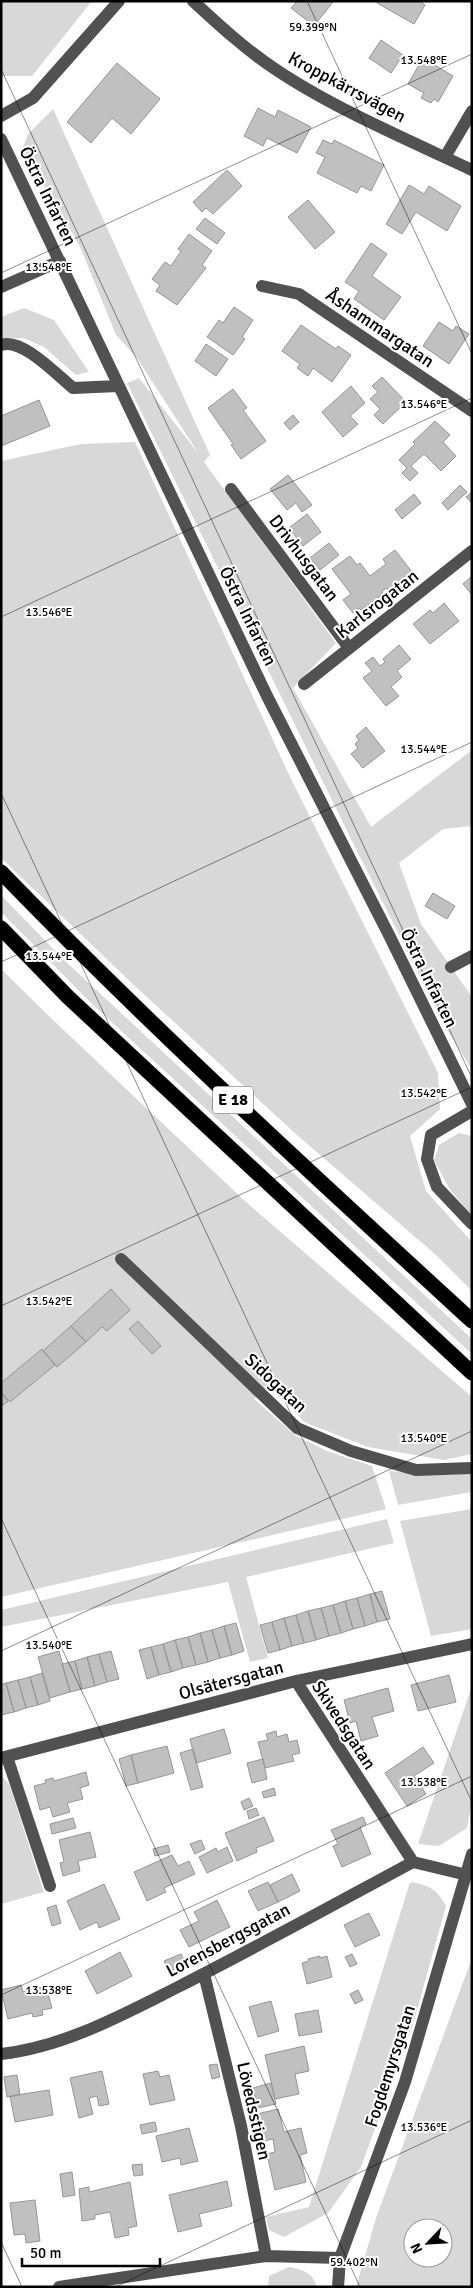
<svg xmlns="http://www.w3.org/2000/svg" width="473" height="2288" font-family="Signika,sans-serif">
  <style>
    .green { fill: #d8d8d8; fill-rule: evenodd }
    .building { fill: #c0c0c0; stroke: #959595 }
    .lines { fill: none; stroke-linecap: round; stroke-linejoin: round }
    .highway-casing { stroke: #dbdbdb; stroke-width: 16 }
    .minor { stroke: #515151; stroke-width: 12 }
    .highway { stroke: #000; stroke-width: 15 }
    .ticks { fill: none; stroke: #000; stroke-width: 1; stroke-opacity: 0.45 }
    .labels { text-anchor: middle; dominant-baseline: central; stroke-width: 4; stroke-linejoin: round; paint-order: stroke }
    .shield { fill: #fff; stroke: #4c4c4c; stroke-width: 1 }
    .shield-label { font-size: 16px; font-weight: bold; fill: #000 }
    .street-label { font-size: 18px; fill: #000; stroke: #fff }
    .ticks-label { font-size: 12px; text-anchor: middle; fill: #000; stroke: #fff; stroke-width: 4; stroke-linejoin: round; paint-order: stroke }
  </style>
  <rect width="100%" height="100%" fill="#fff"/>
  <path class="green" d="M1,1H92L32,76H3L1,81Z
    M53,109L210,455L204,462L336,643L293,688L371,827L472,750V826L443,829L399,863L421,924L472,997V1070L445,1026L355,847L127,383L139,378L199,454L137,358L116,335L81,249L53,197L30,169L22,150L28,134Z
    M24,308L54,320L89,372L76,375L44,347L23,338L1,339V317Z
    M135,442L291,779L438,1073L440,1109L410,1136L426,1191L472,1242V1291L436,1255L297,1135L137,988L1,858V461L81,444Z
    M1,895L64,960L472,1339V1354L92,1004L1,912Z
    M1,969L54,1021L246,1202L472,1397V1454L444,1460L368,1447L304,1422L272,1386L254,1399L295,1435L327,1451L372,1466L386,1509L1,1597Z
    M459,1133L472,1136V1215L450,1190L434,1160L439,1145Z
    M389,1471L449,1475L472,1473V1492L398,1505Z
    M472,1509V1629L431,1636L400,1521Z
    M387,1519L394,1543L246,1577L268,1658L250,1662L228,1582L1,1627V1610Z
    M472,1686V1801L467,1828L439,1846L418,1844Z
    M1,1775L9,1784L44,1892L1,1904Z
    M410,1882C429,1885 437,1889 446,1906L414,2021L361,2167L328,2213L284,2237L269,2230L266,2217L309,2207Z
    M472,1958V2287H356L376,2218ZM413,2228H443V2258H413Z
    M289,2267C302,2269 313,2273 317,2287H268L269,2276Z"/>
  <path class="building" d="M297,1H332L333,2L314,26L291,8Z
    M378,1H419L425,5L414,24L377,3Z
    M381,40L403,55L391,73L369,58Z
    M423,58L453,76L438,102L434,99L431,103L421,98L424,93L408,84Z
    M117,63L160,99L131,134L112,118L91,143L67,122Z
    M258,108L275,117L278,110L311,127L297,153L267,138L263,146L244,136Z
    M323,140L332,144L334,140L384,165L371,191L361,186L357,193L317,173L325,157L316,153Z
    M227,170L242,186L213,214L206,208L202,212L193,202Z
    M409,185L424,194L429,186L461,206L447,231L416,212L402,234L386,224Z
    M308,200L335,232L315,249L288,217Z
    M205,218L225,233L217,244L196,229Z
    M189,234L212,251L202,265L206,268L177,305L156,291L160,285L152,279L165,262L171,266L181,251L178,249Z
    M371,243L387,254L372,276L401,297L384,320L354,299L359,291L345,282Z
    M234,307L253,320L242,337L245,339L233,355L207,337L219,320L223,323Z
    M439,322L453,331L456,326L469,334L449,364L423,346Z
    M301,325L336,349L338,346L351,355L332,382L313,368L308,376L297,368L300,364L282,351Z
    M206,344L228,359L216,376L195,361Z
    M382,377L406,402L383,424L374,415L380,409L370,399L378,392L372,386Z
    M351,386L365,403L350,416L358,424L343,437L322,412Z
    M233,389L247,408L243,410L266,441L241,459L231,445L233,444L208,408Z
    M39,400L50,426L1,446V416Z
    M293,415L299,422L290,430L284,423Z
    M435,421L450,435L443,442L456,456L441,471L424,454L411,466L418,473L410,481L402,473L407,468L399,460L415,444L413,442Z
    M288,475L312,505L302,512L296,503L287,510L270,489Z
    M460,485L467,492L448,510L442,503Z
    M472,492V503L466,497Z
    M414,494L421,503L402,519L395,510Z
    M307,514L321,532L303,546L289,528Z
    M329,543L339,555L320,570L310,558Z
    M395,550L412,572L388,590L387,588L382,591L383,594L361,610L359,608L353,613L343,600L351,594L332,569L350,556L357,565L360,563L370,576L386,564L383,559Z
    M472,576V595L463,584Z
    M444,603L459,621L430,644L413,624L430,610L433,613Z
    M399,645L411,659L397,671L402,677L391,687L399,696L386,706L363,678L372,671L365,663L373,657L380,666L385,662L383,659Z
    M366,727L385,751L363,768L351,754L358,748L355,744L359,740L356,736Z
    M433,893L455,906L447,919L425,906Z
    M111,1289L130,1310L107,1331L102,1327L86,1342L71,1326Z
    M138,1321L161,1346L152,1354L129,1329Z
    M71,1326L86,1342L57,1367L43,1351Z
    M42,1349L55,1365L10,1402L1,1392V1383Z
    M1,1392L8,1401L3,1405L1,1402Z
    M382,1591L390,1619L377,1622L370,1594Z
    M370,1594L377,1622L365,1626L357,1598Z
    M357,1598L365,1626L353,1629L345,1601Z
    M345,1601L353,1629L341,1633L333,1605Z
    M333,1605L341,1633L329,1636L321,1608Z
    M321,1608L329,1636L316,1640L308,1611Z
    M308,1611L316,1640L304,1643L296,1615Z
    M296,1615L304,1643L292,1646L284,1618Z
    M284,1618L292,1646L280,1650L272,1622Z
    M272,1622L280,1650L268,1653L260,1625Z
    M236,1623L244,1651L232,1655L224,1626Z
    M224,1626L232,1655L220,1658L212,1630Z
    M212,1630L220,1658L208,1662L200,1633Z
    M200,1633L208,1662L196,1665L188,1637Z
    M188,1637L196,1665L183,1668L175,1640Z
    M175,1640L183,1668L171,1672L163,1644Z
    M163,1644L171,1672L159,1675L151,1647Z
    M151,1647L159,1675L147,1679L139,1650Z
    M59,1651L70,1692L50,1698L38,1657Z
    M111,1651L119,1679L107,1682L99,1654Z
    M99,1654L107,1682L95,1686L87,1657Z
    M87,1657L95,1686L82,1689L75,1661Z
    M75,1661L82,1689L70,1692L62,1664Z
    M42,1673L50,1701L38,1705L30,1677Z
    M449,1675L456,1702L418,1711L411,1685Z
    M30,1677L38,1705L26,1708L18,1680Z
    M18,1680L26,1708L14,1712L6,1683Z
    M6,1683L14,1712L1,1715V1685Z
    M388,1688L394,1711L372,1717L378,1736L361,1741L356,1721L350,1723L344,1700Z
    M224,1729L231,1753L196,1763L190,1739Z
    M276,1731L277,1737L287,1734L289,1742L297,1740L300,1753L292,1755L294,1761L265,1768L258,1742L268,1740L266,1734Z
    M167,1746L174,1773L138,1783L131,1755Z
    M423,1747L434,1763L414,1776L426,1794L407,1806L385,1773Z
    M193,1749L203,1787L191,1790L180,1753Z
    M131,1755L138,1783L126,1786L119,1759Z
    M263,1759L267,1779L252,1783L247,1763Z
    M86,1772L89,1785L80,1788L83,1799L67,1803L70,1812L53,1817L50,1807L40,1810L34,1786L46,1783L45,1780L53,1778L54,1781Z
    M274,1788L276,1795L264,1798L262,1792Z
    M249,1798L253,1806L244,1810L241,1802Z
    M256,1808L259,1815L249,1819L247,1811Z
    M264,1817L274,1841L256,1848L257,1852L237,1861L225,1833Z
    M363,1817L366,1824L360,1827L371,1854L342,1867L333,1846L338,1844L331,1830Z
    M73,1818L76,1828L52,1834L50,1824Z
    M90,1832L96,1857L78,1861L80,1871L63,1876L60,1863L64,1862L59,1840Z
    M201,1840L205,1849L195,1854L190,1844Z
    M168,1845L170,1852L155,1856L153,1849Z
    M227,1847L233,1861L207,1873L199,1857L216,1848L218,1852Z
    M172,1855L178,1866L189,1861L195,1874L164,1888L166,1892L147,1901L134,1872Z
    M292,1874L300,1891L278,1902L270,1885Z
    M268,1882L278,1902L258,1911L248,1891Z
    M104,1884L120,1919L99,1928L97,1922L80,1930L67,1901Z
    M217,1900L230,1927L189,1947L180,1930L199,1921L194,1912Z
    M56,1905L61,1923L52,1926L47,1908Z
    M369,1913L380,1935L355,1947L344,1925Z
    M120,1952L132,1976L97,1994L85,1971Z
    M181,1954L186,1964L169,1972L164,1961Z
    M352,1954L357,1964L350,1967L345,1957Z
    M320,1956V1958L327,1956L332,1977L307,1984L302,1963L309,1961L308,1959Z
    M21,1985L23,1992L46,1986L52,2008L42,2010L43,2015L33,2017L32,2013L8,2019L1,1990Z
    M358,1990L363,2000L355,2004L350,1994Z
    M271,2001L279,2031L258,2037L249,2007Z
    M318,2010L322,2032L299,2036L295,2014Z
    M304,2046L309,2071L295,2074L299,2094L275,2099L265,2055Z
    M217,2064L220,2077L212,2079L209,2065Z
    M102,2071L109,2104L99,2106L97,2096L89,2098L93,2114L79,2118L70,2078Z
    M158,2071L160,2077L169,2075L175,2100L150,2105L143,2074Z
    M17,2075L20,2095L7,2097L4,2077Z
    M271,2083L276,2104L258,2108L253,2088Z
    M49,2090L53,2115L15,2122L10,2096Z
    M278,2109L284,2132L301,2128L307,2153L300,2155L306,2182L275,2190L267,2154L275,2152L273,2139L264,2141L257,2114Z
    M155,2122L157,2131L142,2134L140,2125Z
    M189,2128L198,2161L181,2165L180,2158L162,2162L156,2136Z
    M142,2164L143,2175L134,2176L132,2165Z
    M72,2172L75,2195L63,2197L60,2174Z
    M227,2181L232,2206L199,2214L202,2226L178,2232L169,2195Z
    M130,2182L137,2226L128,2228L129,2235L115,2238L110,2212L95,2215V2219L82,2221L79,2189L89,2187V2192Z
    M35,2200L40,2241L26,2243L25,2234L14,2235L10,2203Z"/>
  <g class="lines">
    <defs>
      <path id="highway" d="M1,872C152,1028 312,1174 472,1321
        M1,928L68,997L472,1373"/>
    </defs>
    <use href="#highway" class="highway-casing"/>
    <path class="minor" d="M193,1C219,25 245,49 275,69C333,108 408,140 472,170
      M1,116L33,98L119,1
      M1,139L267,696L389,935L472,1104
      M445,157L472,111
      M262,286L299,294L472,411
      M1,287L60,261
      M1,345C22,337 58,376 73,388L118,386
      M231,489L349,648
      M304,684L472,551
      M451,967L472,956
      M472,1111L431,1135L427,1159L437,1187L472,1224
      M121,1259L297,1428L351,1451L416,1470L472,1468
      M296,1681L413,1862
      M7,1757L50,1886
      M1,1758L296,1681L472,1644
      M204,1974L241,2126L266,2256
      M1,2054C64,2047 122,2015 178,1987C257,1947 335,1904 413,1862L467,1875
      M59,2287L266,2256L340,2258
      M338,2287L340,2258L405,2082L472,1854"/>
    <use href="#highway" class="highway"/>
  </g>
  <path class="ticks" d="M307,1L472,354M1,69L472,1078M1,273L472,54M1,617L472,398M1,793L472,1802M1,962L472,742M1,1306L472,1087M1,1518L360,2287M1,1651L472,1431M1,1995L472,1776M1,2242L22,2287M115,2287L472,2120"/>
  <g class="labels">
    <rect class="shield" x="213" y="1086.5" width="40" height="27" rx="4"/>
    <g class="shield-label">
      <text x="233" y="1100">E 18</text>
    </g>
    <g class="street-label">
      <text transform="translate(347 87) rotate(28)">Kroppkärrsvägen</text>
      <text transform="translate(48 196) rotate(64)">Östra Infarten</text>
      <text transform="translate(380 328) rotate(34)">Åshammargatan</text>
      <text transform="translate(304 558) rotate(53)">Drivhusgatan</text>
      <text transform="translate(377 604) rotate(-38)">Karlsrogatan</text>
      <text transform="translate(248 616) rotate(64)">Östra Infarten</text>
      <text transform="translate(429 978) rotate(64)">Östra Infarten</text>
      <text transform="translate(276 1383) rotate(43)">Sidogatan</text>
      <text transform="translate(231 1680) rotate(-15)">Olsätersgatan</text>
      <text transform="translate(344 1725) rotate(57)">Skivedsgatan</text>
      <text transform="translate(228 1940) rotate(-28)">Lorensbergsgatan</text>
      <text transform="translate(390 2066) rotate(-72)">Fogdemyrsgatan</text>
      <text transform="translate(254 2111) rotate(77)">Lövedsstigen</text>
    </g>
  </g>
  <g class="ticks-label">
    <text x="313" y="31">59.399°N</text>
    <text x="424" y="64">13.548°E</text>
    <text x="49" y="271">13.548°E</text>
    <text x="424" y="408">13.546°E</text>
    <text x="49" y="616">13.546°E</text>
    <text x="424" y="753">13.544°E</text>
    <text x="49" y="960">13.544°E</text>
    <text x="424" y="1097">13.542°E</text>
    <text x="49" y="1305">13.542°E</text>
    <text x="424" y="1442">13.540°E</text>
    <text x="49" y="1649">13.540°E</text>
    <text x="424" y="1786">13.538°E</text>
    <text x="49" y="1994">13.538°E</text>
    <text x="424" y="2131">13.536°E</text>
    <text x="354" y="2266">59.402°N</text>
  </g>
  <rect width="473" height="2288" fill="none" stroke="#000000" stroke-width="5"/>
  <g transform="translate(428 2243) rotate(245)"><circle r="24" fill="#ffffff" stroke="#999999"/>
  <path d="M0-4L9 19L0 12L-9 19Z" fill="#000000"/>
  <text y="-8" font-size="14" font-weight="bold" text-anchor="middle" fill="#000000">N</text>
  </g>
  <path d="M22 2258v8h138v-8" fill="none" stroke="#000000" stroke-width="2.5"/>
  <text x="30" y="2258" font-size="15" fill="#000000" stroke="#ffffff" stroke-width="4" paint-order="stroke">50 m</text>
</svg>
